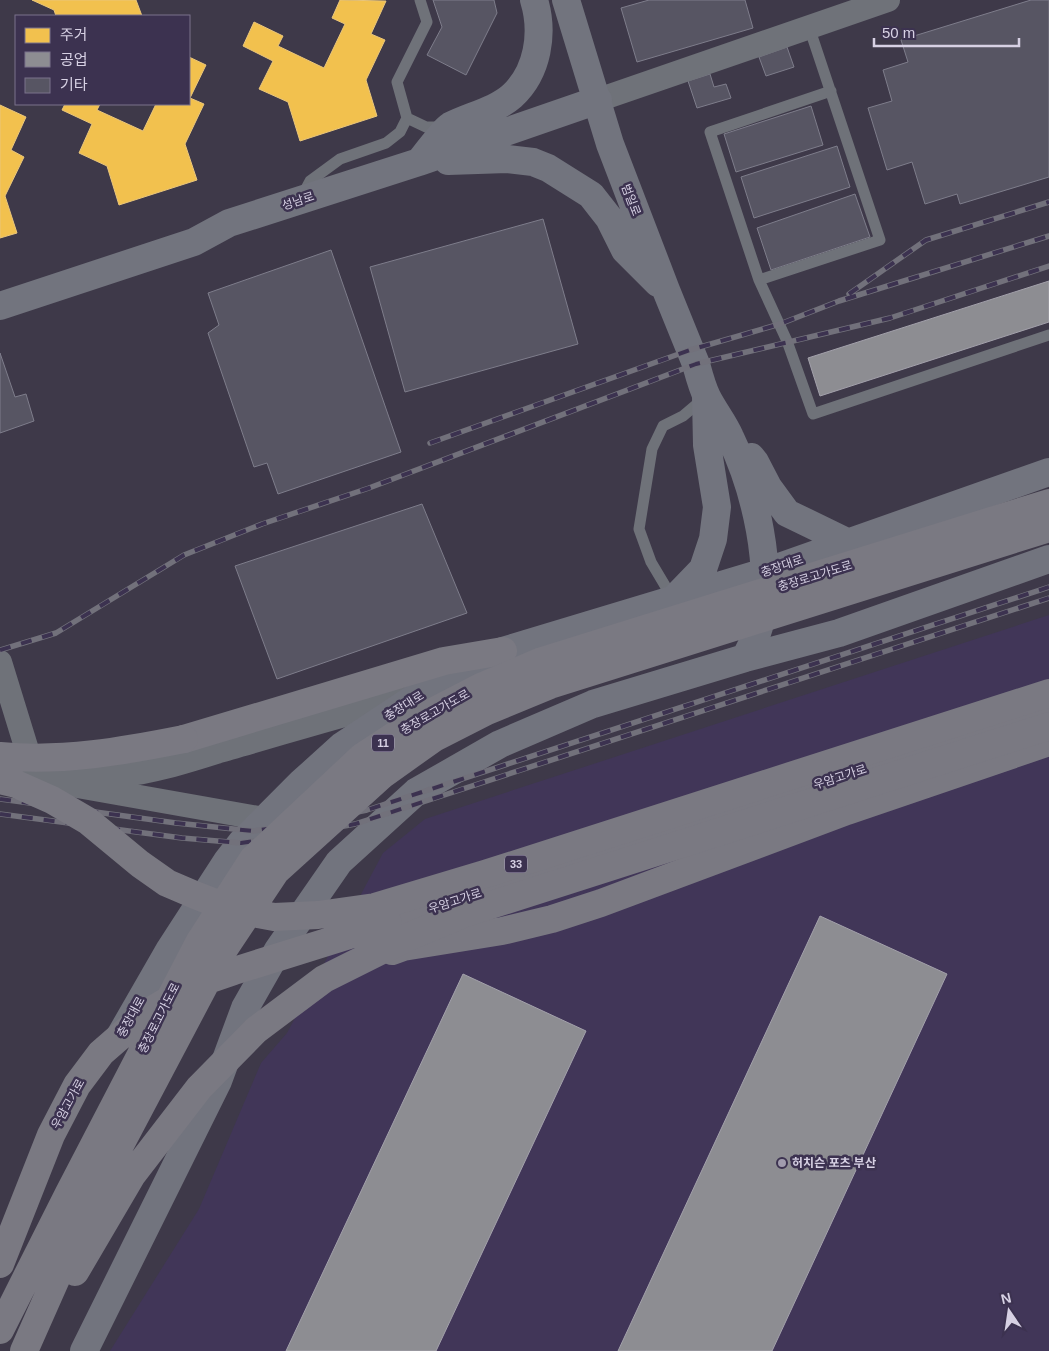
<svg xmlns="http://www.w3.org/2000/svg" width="1049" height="1351" font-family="Helvetica,'Noto Sans KR',sans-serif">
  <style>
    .built { fill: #413658 }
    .homes { fill: #f2c14e; stroke: #eac67b }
    .industry { fill: #8d8d92; stroke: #a3a1ab }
    .building { fill: #575563; stroke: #7e7d8b }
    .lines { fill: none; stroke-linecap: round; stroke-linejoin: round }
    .lane { stroke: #6f7279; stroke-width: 11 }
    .street { stroke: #6f7279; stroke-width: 24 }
    .secondary { stroke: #72747e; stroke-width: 28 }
    .highway { stroke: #7a7982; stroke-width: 28 }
    .rail-casing { stroke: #72717b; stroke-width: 5.5 }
    .rail { stroke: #3c3250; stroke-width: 4; stroke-dasharray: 11; stroke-linecap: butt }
    .highway-bridge { stroke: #7a7982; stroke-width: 28 }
    .poi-dot { fill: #a19cae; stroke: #3c3250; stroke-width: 2 }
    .labels { text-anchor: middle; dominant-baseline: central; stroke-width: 5; stroke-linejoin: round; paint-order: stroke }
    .shield { fill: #3c3250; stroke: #a8a1b8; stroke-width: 1 }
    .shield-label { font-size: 11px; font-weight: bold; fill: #d7d1e4 }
    .street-label { font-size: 12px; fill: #d7d1e4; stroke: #3c3250 }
    .poi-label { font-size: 12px; font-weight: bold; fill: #d7d1e4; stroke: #3c3250; text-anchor: start }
  </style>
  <rect width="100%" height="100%" fill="#3e3949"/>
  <path class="built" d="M1049,615V1351H110L199,1209L261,1063L287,1033L383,853L425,819Z"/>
  <path class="homes" d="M32,0H136L142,16H56L54,10Z
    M340,0L386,1L371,34L385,40L366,80L377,116L300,141L288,102L259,89L273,61L243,46L254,22L283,36L278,46L324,68L345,24L332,18Z
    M189,57L206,65L190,98L204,104L185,144L197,180L119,205L107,166L79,153L92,124L62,110L65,104H100L97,110L143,131L156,104H189Z
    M0,105L26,117L11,150L24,157L5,196L17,233L0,238Z"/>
  <path class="industry" d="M1049,281V322L820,396L808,358Z
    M820,916L947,974L772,1351H618Z
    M463,974L586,1031L436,1351H286Z"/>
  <path class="building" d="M433,0H494L497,13L466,75L427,55L442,27Z
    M649,0H745L753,28L637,62L621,8Z
    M1031,0H1049V177L960,204L957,194L925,204L912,162L887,170L868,108L892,101L883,70L908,62L901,40Z
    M787,47L794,67L766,76L759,57Z
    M710,74L714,87L726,84L731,98L697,108L688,81Z
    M811,106L823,145L736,172L724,134Z
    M837,146L850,187L754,218L741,177Z
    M855,194L870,237L771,270L757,228Z
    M543,219L578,344L405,392L370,267Z
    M331,250L401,452L278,494L267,463L254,467L208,333L219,325L208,293Z
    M0,353L15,397L26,394L34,421L0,433Z
    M422,504L467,613L277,679L235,566Z"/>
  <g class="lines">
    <path class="lane" d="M809,27L880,240L759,280L710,132L831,91
      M407,118L426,127H443
      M302,196L310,181L340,159L386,143L400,132L407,118L397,82L427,22L420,0
      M759,280L787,341L813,414L1049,335
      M673,599L651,562L639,529L652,449L663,426L683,416L703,399"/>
    <path class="street" d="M598,100L888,0
      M0,662L28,753
      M46,759C70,768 97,777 124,775C160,771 195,758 230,748C290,731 349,712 410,698
      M4,773L264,819"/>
    <path class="secondary" d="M566,0L610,144L666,290L696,364C699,375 702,387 707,397C714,411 724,423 730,437C755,489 775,570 759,627C756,638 750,648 745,658
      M420,161C427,153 442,131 450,126C469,116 495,111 512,96C538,72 544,33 534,0
      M448,161L507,159L533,162L548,168L591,195L609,218L625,250L658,283
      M0,306L194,242L229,223L419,162L598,100
      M751,457L755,462L768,487L787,513L849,543
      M675,598L703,569L713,539L717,507L707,445L706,397
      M120,1036L170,949L227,861L241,843L301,783L342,746L416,697L503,651L765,572L1049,472
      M84,1351L218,1081L245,1008L278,950L339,862L416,792L500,744L593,704L745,658L839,633L1049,559"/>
    <path class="highway" d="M184,739L444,661L503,651
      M388,923L1049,710
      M392,951L403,947L502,931L552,919L601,903L847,811L1049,742"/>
    <defs>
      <path id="rail" d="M849,294L926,240L1049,202
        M430,443L690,350L780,324L839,301L1049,236
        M0,650L56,633L184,555L262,524L369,488L696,364L890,318L1049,266
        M0,799L176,823L253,831L301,824L367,810L1049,587
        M0,814L182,838L241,843L296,835L355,824L1049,598"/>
    </defs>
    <use href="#rail" class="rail-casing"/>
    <use href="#rail" class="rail"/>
    <path class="highway-bridge" d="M0,756C62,762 124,751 184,739
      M0,780L16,784L52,800L88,821L140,864L167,883L195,895L231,909L274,917L318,915L375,907L485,874L1049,693
      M0,1264L51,1135L77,1085L101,1053L147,1013L196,984L234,971L388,923
      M75,1272L132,1175L199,1088L256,1030L324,979L408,937L463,914L1049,726
      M0,1330L69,1193L200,941L253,859L362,757L423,717L481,687L542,661L1049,503
      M24,1351L90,1202L222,952L276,871L382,775L434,738L487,711L550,685L1049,528"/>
  </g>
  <circle class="poi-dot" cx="782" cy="1163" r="5"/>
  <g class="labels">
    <g class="shield">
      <rect x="372" y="734.5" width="22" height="17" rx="4"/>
      <rect x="505" y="855.5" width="22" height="17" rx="4"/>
    </g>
    <g class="shield-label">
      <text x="383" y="743">11</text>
      <text x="516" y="864">33</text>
    </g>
    <g class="street-label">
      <text transform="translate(631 200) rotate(69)">범일로</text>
      <text transform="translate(298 201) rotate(-18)">성남로</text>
      <text transform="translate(782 566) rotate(-19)">충장대로</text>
      <text transform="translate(815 576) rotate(-17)">충장로고가도로</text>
      <text transform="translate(404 706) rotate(-32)">충장대로</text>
      <text transform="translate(435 712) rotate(-30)">충장로고가도로</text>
      <text transform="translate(840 777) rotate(-18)">우암고가로</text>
      <text transform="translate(455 901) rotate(-18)">우암고가로</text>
      <text transform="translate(131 1017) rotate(-61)">충장대로</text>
      <text transform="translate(159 1018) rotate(-63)">충장로고가도로</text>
      <text transform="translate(68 1104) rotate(-61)">우암고가로</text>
    </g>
    <g class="poi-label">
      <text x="792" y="1163">허치슨 포츠 부산</text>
    </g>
  </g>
  <rect x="15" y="15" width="175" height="90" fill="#3c3250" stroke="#7a728b"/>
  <rect x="25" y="28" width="25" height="15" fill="#f2c14e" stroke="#7a728b"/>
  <text x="60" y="40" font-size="15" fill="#d7d1e4">주거</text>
  <rect x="25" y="52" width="25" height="15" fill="#8d8d92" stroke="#7a728b"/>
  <text x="60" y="65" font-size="15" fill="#d7d1e4">공업</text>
  <rect x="25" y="78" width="25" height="15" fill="#575563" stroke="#7a728b"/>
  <text x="60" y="90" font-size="15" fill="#d7d1e4">기타</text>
  <g transform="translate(1009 1311) rotate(347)" stroke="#3c3250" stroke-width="4" paint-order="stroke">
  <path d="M0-4L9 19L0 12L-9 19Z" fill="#d7d1e4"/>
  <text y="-8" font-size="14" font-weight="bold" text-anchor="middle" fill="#d7d1e4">N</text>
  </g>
  <path d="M874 38v8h145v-8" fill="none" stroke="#d7d1e4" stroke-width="2.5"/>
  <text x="882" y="38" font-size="15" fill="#d7d1e4" stroke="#3c3250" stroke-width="4" paint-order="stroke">50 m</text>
</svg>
